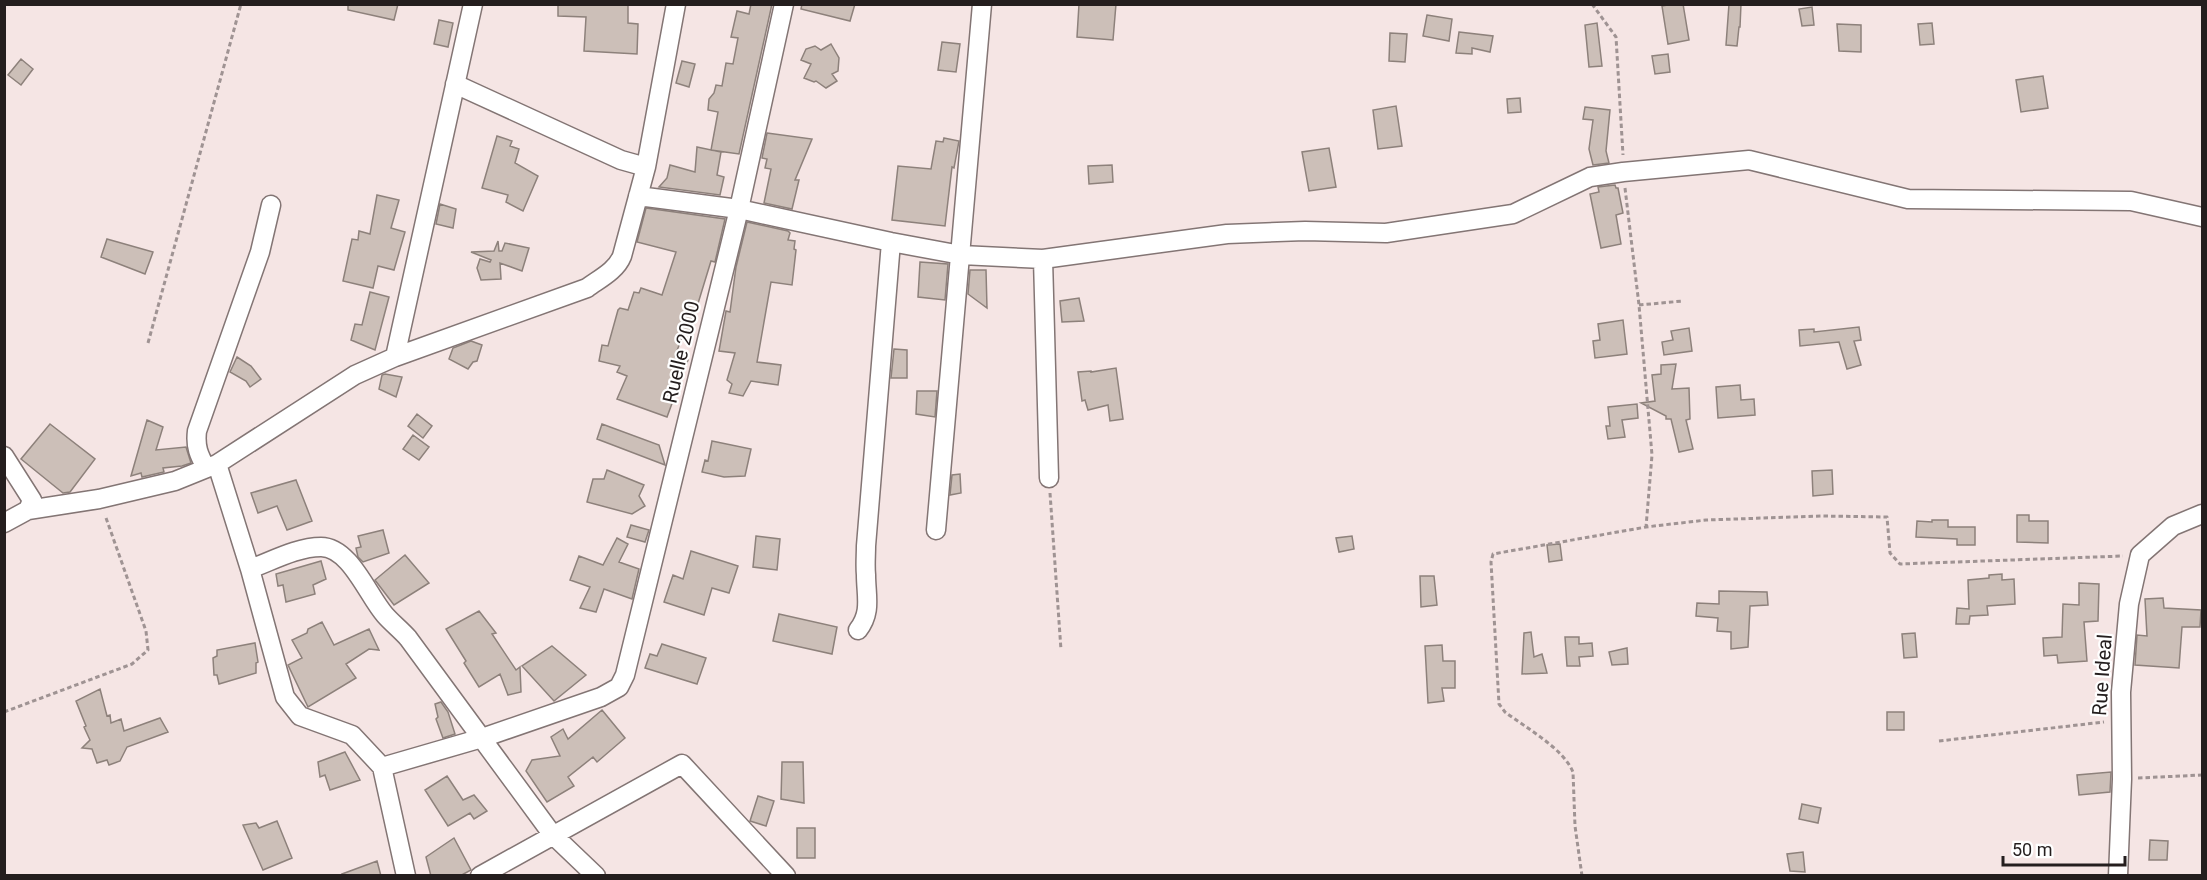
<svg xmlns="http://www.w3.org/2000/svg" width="2207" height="880" font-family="Roboto,sans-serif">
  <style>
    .building { fill: #ccbfb8; stroke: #8d817b; stroke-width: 1.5 }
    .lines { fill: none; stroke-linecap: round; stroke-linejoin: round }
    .street-casing { stroke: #837574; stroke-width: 21 }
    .path { stroke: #9f9393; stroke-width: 3; stroke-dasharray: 4.5 3; stroke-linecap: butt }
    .street { stroke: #fff; stroke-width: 18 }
    .labels { text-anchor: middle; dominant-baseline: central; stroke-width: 4.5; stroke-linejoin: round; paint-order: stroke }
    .street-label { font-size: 20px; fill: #241e1e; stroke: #fff }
  </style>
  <rect width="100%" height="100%" fill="#f5e5e4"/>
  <path class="building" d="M348,4H398L394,20L348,10Z
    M558,4H628V23L638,24L637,54L584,51L586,17L558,16Z
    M751,4H772L739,154L711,150L718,112L708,110L709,99L714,93L716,85L722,86L726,63L733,64L738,38L731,37L737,11L749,14Z
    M802,4H855L850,21L801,9Z
    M1079,4H1116L1113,40L1077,37Z
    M1673,4H1683L1689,40L1668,44L1662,6Z
    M1729,4H1741L1740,27H1739L1737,46L1726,45Z
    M1812,7L1814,25L1802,26L1799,9Z
    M1427,15L1452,19L1449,41L1423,36Z
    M439,20L453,23L448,47L434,44Z
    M1597,23L1602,66L1589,67L1585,25Z
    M1932,23L1934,44L1920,45L1918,24Z
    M1837,24L1861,25V52L1839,51Z
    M1459,32L1493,36L1490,52L1472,48V54L1456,53Z
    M1390,33L1407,34L1405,62L1389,61Z
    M942,42L960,44L956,72L938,70Z
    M831,44L839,58L838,71L832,74L837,81L826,88L816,81L814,82L804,78L811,64L801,60L806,49L815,46L821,50Z
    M1668,54L1670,72L1655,74L1652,56Z
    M21,59L33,69L21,85L8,75Z
    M682,61L695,64L689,87L676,83Z
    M2043,76L2048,108L2021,112L2016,80Z
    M1520,98L1521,112L1508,113L1507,99Z
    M1396,106L1402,146L1378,149L1373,110Z
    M1585,107L1610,110L1606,151L1609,163L1593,165L1589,149L1593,120L1583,119Z
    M767,133L812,139L795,180H799L792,209L764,203L771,169L765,168L767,159L762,158Z
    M497,136L512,141L510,146L519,149L515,163L538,176L523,211L506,202L508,195L482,188Z
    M944,138L959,141L954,168L952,167L945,226L892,220L898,166L931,169L936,141L943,142Z
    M697,147L721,152L717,175L724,177L720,195L659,187L667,178L670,165L695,172Z
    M1329,148L1336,187L1309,191L1302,152Z
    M1112,165L1113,182L1089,184L1088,166Z
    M1615,185L1616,188H1618L1623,213L1616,215L1621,244L1601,248L1590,194L1599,192L1598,187Z
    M377,195L399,200L391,228L405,232L394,270L378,266L373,288L343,281L352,239L358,240L359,231L370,234Z
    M440,204L456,209L453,228L436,224Z
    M646,208L725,219L715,262L711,261L689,333L684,332L675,356L688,360L667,417L617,399L627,376L617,372L620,366L599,361L602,345L608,346L618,310L620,308L628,310L634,292L639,293L641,288L662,295L676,252L637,242Z
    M747,222L788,231L790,233L788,240L795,241L794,249L796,250L792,285L771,282L757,362L781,365L778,385L751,381L743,396L729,393L732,384L727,380L735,353L719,351L726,311L730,312L736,267Z
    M107,239L153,252L145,274L101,257Z
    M498,241L499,251H502L505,243L529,248L522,271L500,263L501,279L481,280L477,268L480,259L490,262L491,260L471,252L494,251Z
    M920,262L948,264L945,300L918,297Z
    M970,270H986L987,308L968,294Z
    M370,292L389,297L375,350L351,340L355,324L362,325Z
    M1079,298L1084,321L1062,322L1060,301Z
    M1623,320L1627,354L1595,358L1593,341L1600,340L1598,324Z
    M1859,327L1861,340L1854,341L1861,365L1847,369L1839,342L1800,346L1799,330L1814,329V332Z
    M1689,328L1692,351L1664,355L1662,342L1673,340L1671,331Z
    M471,341L482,345L477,361L473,362L468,369L449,359L453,348Z
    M894,349L907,350V378H891Z
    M237,357L251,366L261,379L250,387L246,381L230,372Z
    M1676,364L1672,389L1689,388L1690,419L1686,420L1693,449L1679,452L1671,419H1666V416L1641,403L1655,401L1652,375L1661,374V365Z
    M1116,368L1123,419L1110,421L1108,405L1088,410L1085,400L1082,401L1078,372L1091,371V372Z
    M385,374L402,377L396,397L379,389L382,375Z
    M1740,385L1741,400L1754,399L1755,415L1718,418L1716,387Z
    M917,391H937L935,417L916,414Z
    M1637,404L1638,418L1622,420L1625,437L1608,439L1606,426H1610L1608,407Z
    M417,414L432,426L423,438L408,426Z
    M147,420L163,427L156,450L186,447L191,463L182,466L163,468L164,472L142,477L141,473L131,476Z
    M50,424L95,459L70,492L63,493L21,459Z
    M602,424L659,445L665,465L597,439Z
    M413,435L429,447L419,460L403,449Z
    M712,441L751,449L745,476L724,477L702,472L705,460L708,461Z
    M607,470L644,485L639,496L645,506L632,514L587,502L593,479H604Z
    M1832,470L1833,494L1813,496L1812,471Z
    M960,474L961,493L950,495L952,475Z
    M296,480L312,521L287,530L277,506L258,513L251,493Z
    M2017,515H2029V521H2048V543L2017,542Z
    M1932,520H1948V527H1975V545H1957V539L1916,537L1917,521L1932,522Z
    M631,525L649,530L645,542L627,537Z
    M383,530L389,553L363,562L358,557L356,548L361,547L358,536Z
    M756,536L780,539L777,570L753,567Z
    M1352,536L1354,549L1339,552L1336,538Z
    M617,538L628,544L619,562L639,569L632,599L604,589L596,612L580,608L590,587L570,580L579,556L603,565Z
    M1560,544L1562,560L1549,562L1547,545Z
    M691,551L738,566L729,593L712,588L704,615L664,602L673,575L683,579Z
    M405,555L429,583L394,605L375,580Z
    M321,561L326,579L313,585L315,594L286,602L283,585L278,586L276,574Z
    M2002,574V580L2014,579L2015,604L1987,606L1988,615L1970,616L1969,624H1956L1957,608L1969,609L1968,580L1989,578V575Z
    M1420,576H1434L1437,605L1421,607Z
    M2079,583L2099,584L2098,621L2084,622L2087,661L2058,663L2057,655L2044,656L2043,638L2062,637L2063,604L2079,605Z
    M1719,591L1767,592L1768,605L1750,606L1748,647L1731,649V632L1717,631L1718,618L1696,616L1697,603L1719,604Z
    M2163,598L2164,608L2201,610L2200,627H2182L2179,668L2135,665L2137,635L2147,636L2145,599Z
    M479,611L496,633L492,634L516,670L520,667L521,692L508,695L500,674L479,687L464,663L466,661L446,629Z
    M779,614L837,627L832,654L773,641Z
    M322,622L334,645L369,629L379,650L369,649L346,664L356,678L308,707L288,665L302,658L292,640L307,633L308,629Z
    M1531,632L1534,657L1542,654L1547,673L1522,674L1524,633Z
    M1915,633L1917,657L1904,658L1902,634Z
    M1565,637H1579V644L1592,643L1593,656L1579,657L1580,666H1567Z
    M255,643L258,662L256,663V673L219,684L217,675H214L213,658L217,656V650Z
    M662,644L706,658L697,684L645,668L650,654L657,656Z
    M1442,645L1443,661H1455V688H1442L1444,701L1428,703L1425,646Z
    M552,646L586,675L554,701L522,666Z
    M1627,648L1628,664L1612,665L1609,652Z
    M100,689L107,716L110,715L111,723L121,719L124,731L160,718L168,732L127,747L120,761L109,765L107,760L97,763L92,749L82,748L90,740L84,727L86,726L76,701Z
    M441,702L448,712L455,734L443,738L436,719L438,717L435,704Z
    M602,710L625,738L597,762L593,757L568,777L574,786L547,802L526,771L532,760L560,756L551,737L563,729L568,739Z
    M1887,712H1904V730H1887Z
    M345,752L360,780L330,790L325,775L320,777L318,762Z
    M782,762H803L804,803L781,799Z
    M2111,772L2110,792L2079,795L2077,775Z
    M447,776L463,800L474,795L487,811L474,819L470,813L448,826L425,790Z
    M758,796L774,801L766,826L750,821Z
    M1802,804L1821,808L1818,823L1799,819Z
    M277,821L292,858L263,870L243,825L256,823L259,828Z
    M797,828H815V858H797Z
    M454,838L471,870L460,876H431L426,857Z
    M2150,840L2168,841L2167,860H2149Z
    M1803,852L1805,872L1790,871L1787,854Z
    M377,861L381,876H343L342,874Z"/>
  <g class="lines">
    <defs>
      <path id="street" d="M455,84L621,160L646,167
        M638,196L739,209L891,242L961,255L1043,259L1227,234L1305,231L1386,233L1513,214L1590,177L1623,172L1749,160L1908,199L2131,201L2202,217
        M1043,259L1049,478
        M395,357L473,4
        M4,456L32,500L28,510
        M217,464L250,569L285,697L300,716L352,735L382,767L482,738L601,697L619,687L625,675L739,209L784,4
        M206,468C199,455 195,447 197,431L260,252L271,205
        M4,523L28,510L99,499L175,481L217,464L355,375L395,357L587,288C599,279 616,271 622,256L646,167L676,4
        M936,530L982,4
        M250,569C272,561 297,547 321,547C350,547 368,596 385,615C392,623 401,630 408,638L552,834L596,876
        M858,630C872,612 866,596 866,575C865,565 866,556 866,546L891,242
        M382,767L406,876
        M480,876L682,764L786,876
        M2118,876L2122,779L2121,692L2129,604L2140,555L2173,526L2202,514"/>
    </defs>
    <use href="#street" class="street-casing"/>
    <path class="path" d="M1592,4L1616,37L1623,155
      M1625,188L1639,305L1652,455L1646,527
      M1639,305L1683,301
      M148,343L241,4
      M1050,493L1061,650
      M4,712L132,664L148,650L146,631L105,515
      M1939,741L2104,722
      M2138,778L2202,775
      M1582,876L1575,826L1573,772C1563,748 1526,728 1505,712L1499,704L1491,562L1493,554L1646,527L1706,520L1822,516L1887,517L1890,553L1900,564L2123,556"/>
    <use href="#street" class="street"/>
  </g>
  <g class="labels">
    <g class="street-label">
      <text transform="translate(681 352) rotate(-77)">Ruelle 2000</text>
      <text transform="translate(2102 675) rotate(-86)">Rue Ideal</text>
    </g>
  </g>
  <rect width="2207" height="880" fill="none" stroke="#241e1e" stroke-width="12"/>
  <path d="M2003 856v9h122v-9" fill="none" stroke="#241e1e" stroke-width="3"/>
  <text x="2012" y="856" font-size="18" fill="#241e1e" stroke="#ffffff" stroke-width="4.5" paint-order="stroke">50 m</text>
</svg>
